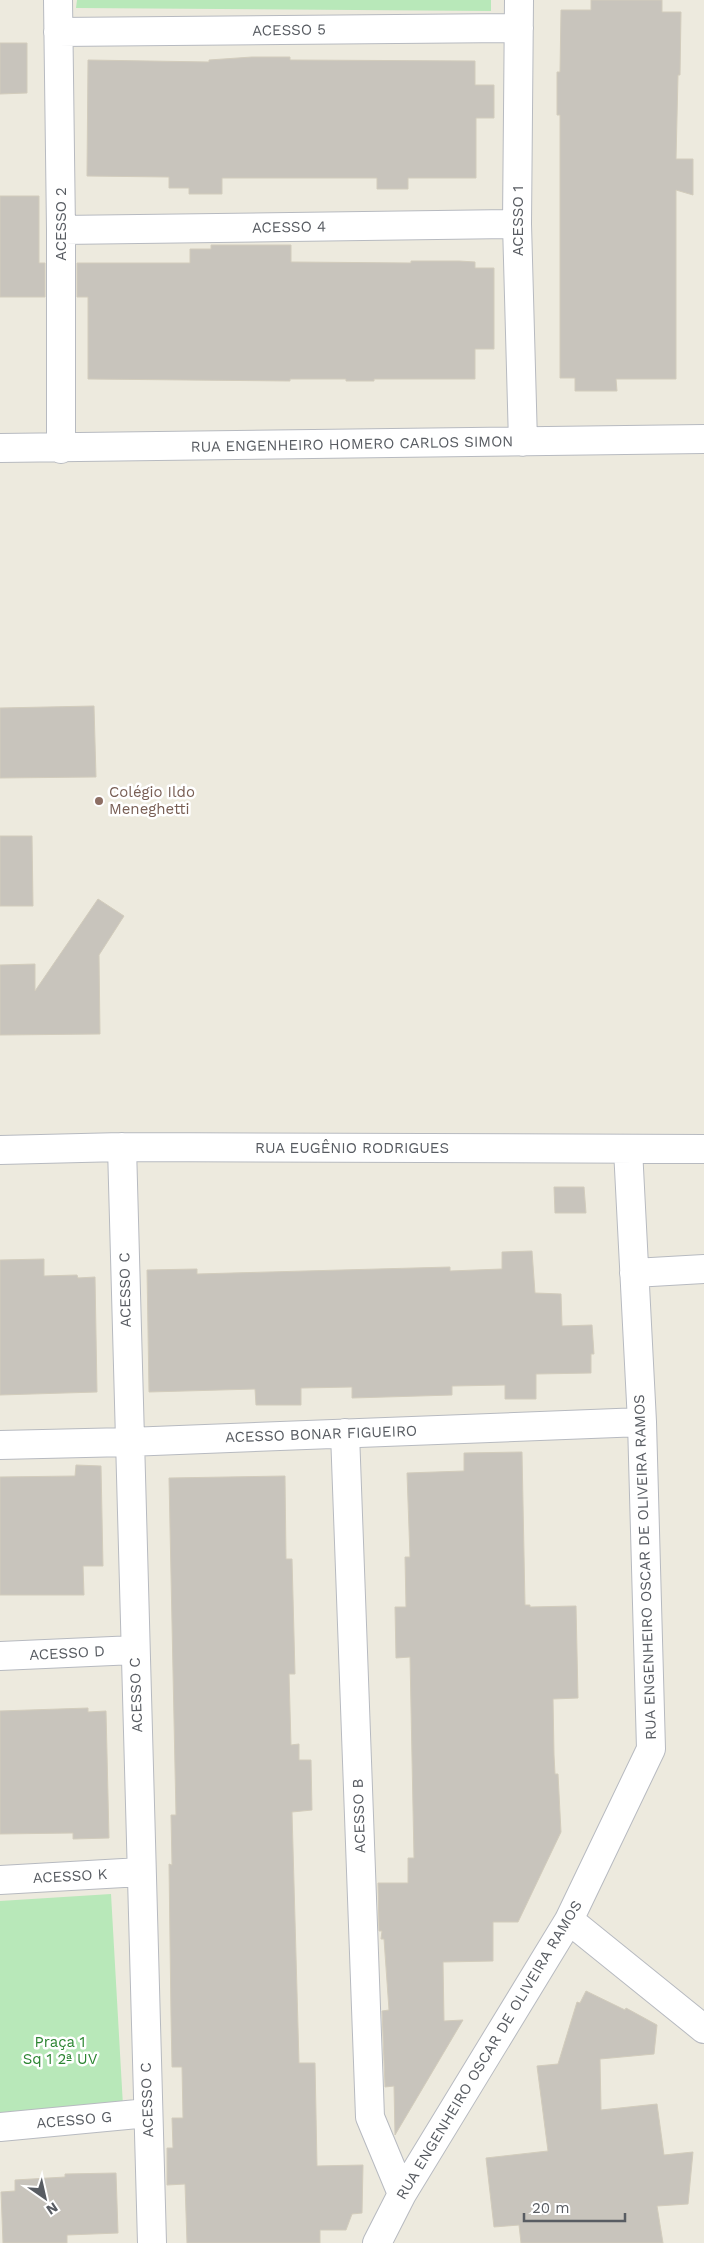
<svg xmlns="http://www.w3.org/2000/svg" width="704" height="2243" font-family="'Work Sans',sans-serif">
  <style>
    .green { fill: #b8e8b9 }
    .building { fill: #c8c4bc; stroke: #d2ccbc }
    .lines { fill: none; stroke-linecap: round; stroke-linejoin: round }
    .minor-casing { stroke: #b7bac0; stroke-width: 30 }
    .minor { stroke: #fff; stroke-width: 28 }
    .education-dot { fill: #8d6e63; stroke: #fff; stroke-width: 2 }
    .labels { text-anchor: middle; dominant-baseline: central; stroke-width: 5; stroke-linejoin: round; paint-order: stroke }
    .street-label { font-size: 15px; fill: #585c62; stroke: #fff }
    .education-label { font-size: 15px; fill: #785e54; stroke: #fff; text-anchor: start }
    .park-label { font-size: 15px; fill: #2c8532; stroke: #fff }
  </style>
  <rect width="100%" height="100%" fill="#edeade"/>
  <path class="green" d="M77,0H491V11L76,8Z
    M111,1894L123,2106L0,2114V1901Z"/>
  <path class="building" d="M591,0H662V12H681L680,75H678L676,159H693V195L676,190V379H616L617,391H575V378H560V115H557V72H560L561,10H591Z
    M0,43H27V93L0,94Z
    M252,57H290V60L475,61V85H494V118H476V178H408V189H377V178H222V194H189V188H169V177L87,176L88,60L209,62V60Z
    M0,196H39V263H45V297H0Z
    M211,245H291V262L411,263V261H459L475,262V268H494V349H475V379H374V381H346V379H290V381L88,379V297H77V263H190V249H211Z
    M94,706L96,777L0,778V708Z
    M0,836H32L33,906H0Z
    M98,899L124,916L99,955L100,1034L0,1035V965L35,964V991Z
    M554,1187H584L586,1213H555Z
    M532,1251L535,1293L561,1294L562,1326L592,1325L594,1354H591V1373L536,1374V1399H505V1385L452,1386V1395L352,1398V1387L301,1388V1405H256L255,1389L149,1392L147,1270L197,1269V1274L450,1267V1271L502,1269V1252Z
    M44,1259V1276L77,1275L78,1278L95,1277L97,1392L0,1395V1260Z
    M522,1452L525,1605H530V1607L576,1606L578,1698L553,1699L554,1755L555,1774H558L561,1832L518,1922H493V1961L443,1962L444,2021L463,2020L395,2135L394,2086L385,2087L382,2011L389,2010L384,1939H381L382,1931H379L378,1883H408V1858H414L410,1657L396,1658L395,1607H406L405,1557H410L407,1473L464,1471V1453Z
    M76,1465L101,1466L103,1566H83L84,1595H0V1477L75,1476Z
    M285,1476L286,1559H292L295,1674H289L291,1745L299,1744V1760H311L312,1810L292,1812L299,2063H315L317,2166L363,2165L362,2213L352,2214L346,2230H320V2243H187L185,2184L167,2185V2148H173L172,2118H183L182,2067H172L171,2016L169,1864L172,1865L171,1815H176L169,1478Z
    M88,1708V1712L106,1711L109,1838L73,1839V1833L0,1834V1711Z
    M586,1991L625,2010L626,2008L657,2025L654,2054L600,2059L601,2110L657,2104L664,2155L693,2152L688,2204L657,2206L663,2243H521L519,2225L494,2227L486,2158L548,2151L537,2066L558,2064L577,2002L580,2003Z
    M116,2173L118,2233L67,2235V2243H3L1,2192L15,2191V2180L65,2177V2174Z"/>
  <g class="lines">
    <defs>
      <path id="minor" d="M58,0L61,230V449
        M519,0L517,224L523,442
        M58,32L519,28
        M61,230L517,224
        M0,448L704,439
        M122,1147L152,2243
        M0,1150L122,1147L704,1149
        M634,1273L704,1269
        M345,1433L370,2117L402,2194
        M0,1445L128,1442L642,1422
        M0,1656L135,1650
        M0,1880L141,1872
        M569,1920L704,2029
        M0,2127L148,2113
        M377,2243L402,2194L569,1920L651,1749L642,1422L628,1149"/>
    </defs>
    <use href="#minor" class="minor-casing"/>
    <use href="#minor" class="minor"/>
  </g>
  <circle class="education-dot" cx="99" cy="801" r="5"/>
  <g class="labels">
    <g class="street-label">
      <text transform="translate(289 30) rotate(-1)">ACESSO 5</text>
      <text transform="translate(518 221) rotate(-90)">ACESSO 1</text>
      <text transform="translate(61 224) rotate(-90)">ACESSO 2</text>
      <text transform="translate(289 227) rotate(-1)">ACESSO 4</text>
      <text transform="translate(352 444) rotate(-1)">RUA ENGENHEIRO HOMERO CARLOS SIMON</text>
      <text x="352" y="1148">RUA EUGÊNIO RODRIGUES</text>
      <text transform="translate(125 1290) rotate(-91)">ACESSO C</text>
      <text transform="translate(321 1434) rotate(-2)">ACESSO BONAR FIGUEIRO</text>
      <text transform="translate(645 1567) rotate(-92)">RUA ENGENHEIRO OSCAR DE OLIVEIRA RAMOS</text>
      <text transform="translate(67 1653) rotate(-3)">ACESSO D</text>
      <text transform="translate(136 1695) rotate(-92)">ACESSO C</text>
      <text transform="translate(359 1816) rotate(-92)">ACESSO B</text>
      <text transform="translate(70 1876) rotate(-3)">ACESSO K</text>
      <text transform="translate(489 2050) rotate(-59)">RUA ENGENHEIRO OSCAR DE OLIVEIRA RAMOS</text>
      <text transform="translate(147 2100) rotate(-92)">ACESSO C</text>
      <text transform="translate(74 2120) rotate(-5)">ACESSO G</text>
    </g>
    <g class="education-label">
      <text x="109" y="792">Colégio Ildo<tspan x="109" dy="17">Meneghetti</tspan></text>
    </g>
    <g class="park-label">
      <text x="60" y="2042">Praça 1<tspan x="60" dy="17">Sq 1 2ª UV</tspan></text>
    </g>
  </g>
  <g transform="translate(45 2198) rotate(146)" stroke="#ffffff" stroke-width="4" paint-order="stroke">
  <path d="M0-4L9 19L0 12L-9 19Z" fill="#585c62"/>
  <text y="-8" font-size="14" font-weight="bold" text-anchor="middle" fill="#585c62">N</text>
  </g>
  <path d="M524 2213v8h101v-8" fill="none" stroke="#585c62" stroke-width="2.5"/>
  <text x="532" y="2213" font-size="15" fill="#585c62" stroke="#ffffff" stroke-width="4" paint-order="stroke">20 m</text>
</svg>
